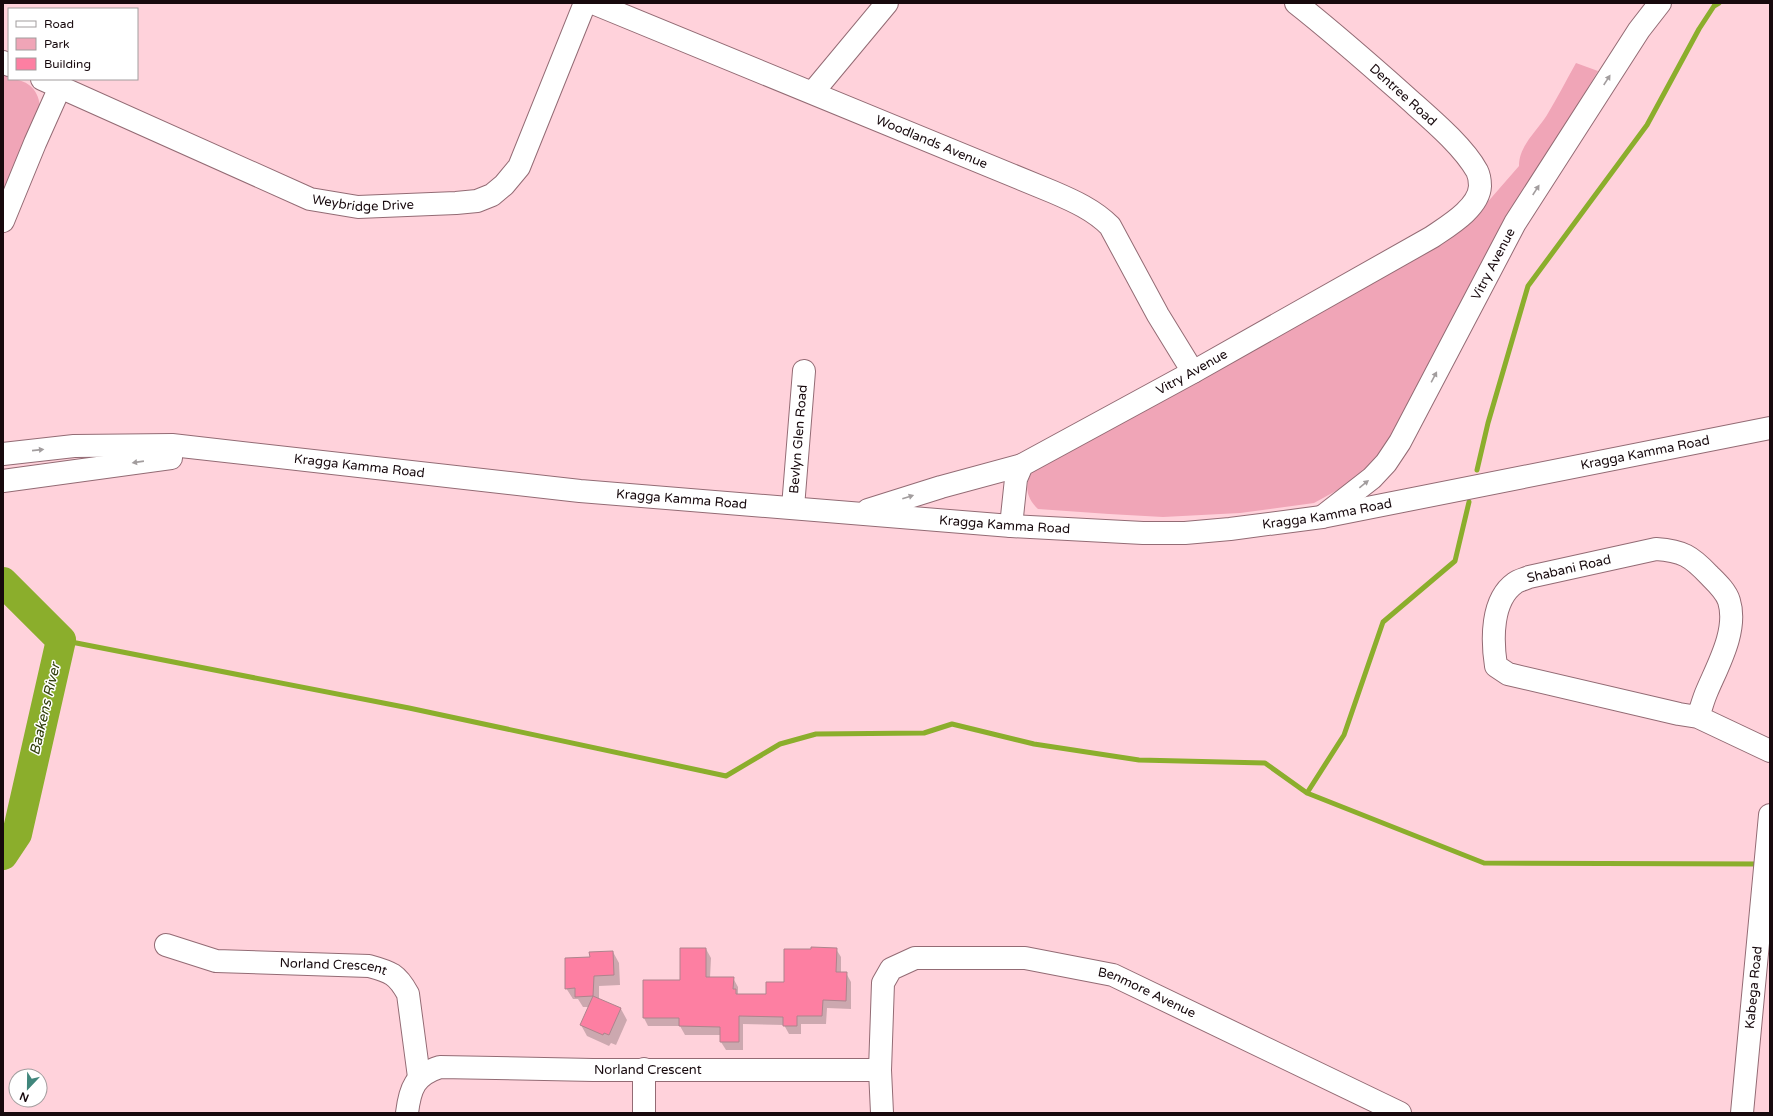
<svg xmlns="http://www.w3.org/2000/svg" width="1773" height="1116" font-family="'Varela Round',sans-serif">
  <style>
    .green { fill: #f0a5b7 }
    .shadow { fill: #0003 }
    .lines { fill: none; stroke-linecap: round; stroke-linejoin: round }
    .stream { stroke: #8bae2c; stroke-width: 5 }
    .river { stroke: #8bae2c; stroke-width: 30 }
    .building { fill: #fd7fa2; stroke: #ae848d }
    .minor-casing { stroke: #936b74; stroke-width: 24 }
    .major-casing { stroke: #936b74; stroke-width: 24 }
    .minor { stroke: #fff; stroke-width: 22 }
    .major { stroke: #fff; stroke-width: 22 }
    .oneway { fill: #a29d9e }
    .labels { text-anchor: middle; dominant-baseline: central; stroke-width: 3; stroke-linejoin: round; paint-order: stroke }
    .street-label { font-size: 13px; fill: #17090d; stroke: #fff }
    .water-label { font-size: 14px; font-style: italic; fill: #2f3d09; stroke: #fff }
  </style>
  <rect width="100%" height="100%" fill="#ffd2db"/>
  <path class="green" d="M1576,63L1598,71L1493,244L1387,448L1369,469L1343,487L1314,503L1240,513L1163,517L1109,514L1038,509C1025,497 1024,483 1034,469L1431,250L1465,228L1519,166C1519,146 1536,132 1547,115C1557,98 1566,81 1576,63Z
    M3,73L9,75V79C26,79 38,88 40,106L3,198Z"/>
  <path class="shadow" d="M706,949L711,958L710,978H733L738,987V995H767L836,949L841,957V973H846L851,982V1009L827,1008L826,1024H801V1034H789L784,1025L743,1024V1050H726L721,1042V1035H685L680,1026H648L644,1018L681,981Z
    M613,952L619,963L620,985L599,986V1000L621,1009L627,1020L616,1045L611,1043L609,1046L587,1036L581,1025L589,1007H583L578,999H573L566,988L591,958Z"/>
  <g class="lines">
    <path class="stream" d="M1477,470L1488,423L1528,286L1647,125L1699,29L1714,6L1719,3
      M61,640L409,708L726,776L780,744L816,734L924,733L952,724L1034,744L1139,760L1265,763L1307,793L1484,863L1761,864
      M1307,793L1344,735L1383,622L1455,561L1469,502"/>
    <path class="river" d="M3,582L61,640L17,834L3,855"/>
  </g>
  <path class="building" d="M811,947L837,948L836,972H847L846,1001L823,1000L822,1016H797V1026H783V1017L739,1016V1042H720V1027L679,1026V1018H643V980H680V948H706V977H734L733,989H736V994H766V982H784V949H811Z
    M613,951L614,975L594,976L593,996L621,1008L609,1035L604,1033L603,1035L580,1025L593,996L575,997V988L565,989V958L590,957L589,952Z"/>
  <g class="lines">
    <defs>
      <g id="minor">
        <path id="s1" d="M593,3L1053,192C1074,201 1094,210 1110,226L1158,315L1193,372"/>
        <path d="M3,62L9,65"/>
        <path id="s2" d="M42,79L310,199L358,207L456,203L477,201L492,195L504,185L519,167L585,3"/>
        <path d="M813,92L887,3"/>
        <path d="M3,221L35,143L60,87"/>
        <path id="s3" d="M793,507L804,371"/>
        <path id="s4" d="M1322,517L1372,478L1386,463L1400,442L1515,223L1639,30L1660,3"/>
        <path id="s5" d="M1011,526L1016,479L1022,465L1193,372L1432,237C1448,226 1479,208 1480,186C1480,182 1479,175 1477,171C1462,144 1426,115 1403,94C1368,63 1333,32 1296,3"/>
        <path d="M1698,717C1701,709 1703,700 1707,691C1718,665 1738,630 1729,601C1726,591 1716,582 1709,575C1691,556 1683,551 1656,549L1529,577C1525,579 1519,580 1515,583C1491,600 1492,640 1496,666L1508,674L1679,714L1698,717L1770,751"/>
        <path id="s6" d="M166,945L216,961L369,966C391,972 397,974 408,994L419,1077"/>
        <path id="s7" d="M407,1113C410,1088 415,1075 440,1067L593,1070H880"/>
        <path d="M644,1113V1069"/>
        <path id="s8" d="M882,1113L880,1070L883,983L891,969L915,958H1025L1113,975L1400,1113"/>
        <path id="s9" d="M1742,1113L1770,815"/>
      </g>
      <g id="major">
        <path id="s10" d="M3,454L74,446L172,445L580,491L1011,526L1143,533H1185L1230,529L1322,517L1770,428"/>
        <path d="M3,481L171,458"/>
        <path d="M868,510L941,487L1022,465"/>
      </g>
    </defs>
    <use href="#minor" class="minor-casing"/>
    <use href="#major" class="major-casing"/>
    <use href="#minor" class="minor"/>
    <use href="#major" class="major"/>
  </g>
  <defs><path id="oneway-solid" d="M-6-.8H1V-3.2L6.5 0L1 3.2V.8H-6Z"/></defs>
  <g class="oneway">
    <use href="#oneway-solid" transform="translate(1607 80) rotate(-57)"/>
    <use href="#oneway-solid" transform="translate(1536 190) rotate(-57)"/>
    <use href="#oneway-solid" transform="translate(1434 377) rotate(-62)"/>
    <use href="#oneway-solid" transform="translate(38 450) rotate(-6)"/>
    <use href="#oneway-solid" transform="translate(138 462) rotate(172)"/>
    <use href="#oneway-solid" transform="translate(1364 484) rotate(-39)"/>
    <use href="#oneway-solid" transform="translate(908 497) rotate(-18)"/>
  </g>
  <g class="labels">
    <g class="street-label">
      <text transform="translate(1403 95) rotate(42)">Dentree Road</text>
      <text stroke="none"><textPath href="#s1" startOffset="366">Woodlands Avenue</textPath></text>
      <text stroke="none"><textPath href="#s2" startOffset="347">Weybridge Drive</textPath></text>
      <text stroke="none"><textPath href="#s4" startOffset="310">Vitry Avenue</textPath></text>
      <text stroke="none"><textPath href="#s5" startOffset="256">Vitry Avenue</textPath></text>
      <text stroke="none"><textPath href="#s3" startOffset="68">Bevlyn Glen Road</textPath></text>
      <text stroke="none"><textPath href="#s10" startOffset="1654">Kragga Kamma Road</textPath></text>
      <text stroke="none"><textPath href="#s10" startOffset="358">Kragga Kamma Road</textPath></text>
      <text stroke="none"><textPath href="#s10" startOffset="682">Kragga Kamma Road</textPath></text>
      <text stroke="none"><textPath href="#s10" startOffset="1330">Kragga Kamma Road</textPath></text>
      <text stroke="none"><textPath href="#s10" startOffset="1006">Kragga Kamma Road</textPath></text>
      <text transform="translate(1569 569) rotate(-13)">Shabani Road</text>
      <text stroke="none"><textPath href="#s6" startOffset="170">Norland Crescent</textPath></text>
      <text stroke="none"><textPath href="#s9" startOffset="126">Kabega Road</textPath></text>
      <text stroke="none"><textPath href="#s8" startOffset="410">Benmore Avenue</textPath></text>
      <text stroke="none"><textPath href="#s7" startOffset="269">Norland Crescent</textPath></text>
    </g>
    <g class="water-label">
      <text transform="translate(45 709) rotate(-77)">Baakens River</text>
    </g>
  </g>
  <rect width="1773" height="1116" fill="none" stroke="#17090d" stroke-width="8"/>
  <rect x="8" y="8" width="130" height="72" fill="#ffffff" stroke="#a29d9e"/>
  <rect x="16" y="21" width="20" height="6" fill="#ffffff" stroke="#a29d9e"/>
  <text x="44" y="28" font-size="12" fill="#17090d">Road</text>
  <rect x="16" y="38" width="20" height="12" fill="#f0a5b7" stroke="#a29d9e"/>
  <text x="44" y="48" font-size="12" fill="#17090d">Park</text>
  <rect x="16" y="58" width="20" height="12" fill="#fd7fa2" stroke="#a29d9e"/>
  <text x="44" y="68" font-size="12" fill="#17090d">Building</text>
  <g transform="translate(28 1088) rotate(202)"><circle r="19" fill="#ffffff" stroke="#a29d9e"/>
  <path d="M0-3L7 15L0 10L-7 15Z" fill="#40867c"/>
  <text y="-6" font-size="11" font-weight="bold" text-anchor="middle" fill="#17090d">N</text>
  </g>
</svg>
